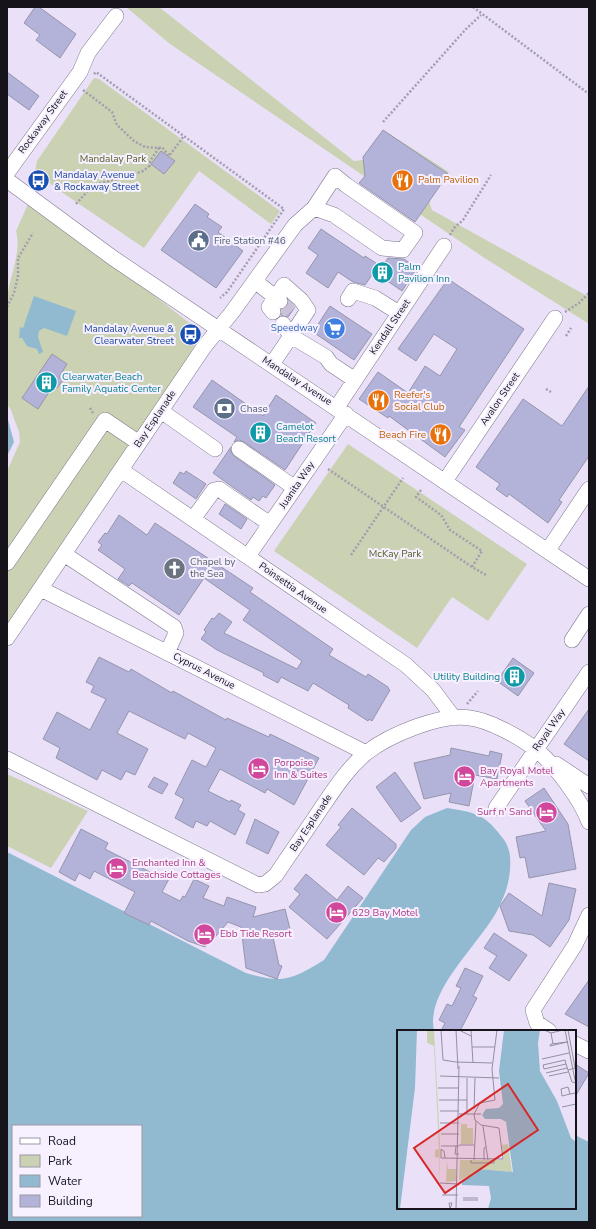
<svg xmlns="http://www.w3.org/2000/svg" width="596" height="1229" font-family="'Nunito Sans',sans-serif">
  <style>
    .green { fill: #cbd2b3 }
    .water { fill: #91bad1; fill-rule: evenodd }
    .building { fill: #b3b2d9; stroke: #9695ac }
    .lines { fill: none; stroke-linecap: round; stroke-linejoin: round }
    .minor-tunnel { stroke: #cac2d8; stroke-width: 15; stroke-dasharray: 15 8; stroke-linecap: butt }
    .minor-casing { stroke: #7e768b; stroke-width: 16 }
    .path { stroke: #a49daf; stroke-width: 2.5; stroke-dasharray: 2 2; stroke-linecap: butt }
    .minor { stroke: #fff; stroke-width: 15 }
    .labels { text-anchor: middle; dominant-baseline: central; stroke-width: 4; stroke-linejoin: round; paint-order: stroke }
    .street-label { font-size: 10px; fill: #16131b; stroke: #f6f0ff }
    .park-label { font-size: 10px; fill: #545d21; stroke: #f6f0ff }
    .transit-label { font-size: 10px; fill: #164399; stroke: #f6f0ff; text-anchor: start }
    .food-label { font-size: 10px; fill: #c56008; stroke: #f6f0ff; text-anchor: start }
    .service-label { font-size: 10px; fill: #4e5e75; stroke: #f6f0ff; text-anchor: start }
    .culture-label { font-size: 10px; fill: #0d838f; stroke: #f6f0ff; text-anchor: start }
    .shop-label { font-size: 10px; fill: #366cbe; stroke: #f6f0ff; text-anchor: end }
    .worship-label { font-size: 10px; fill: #5b616d; stroke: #f6f0ff; text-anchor: start }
    .hotel-label { font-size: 10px; fill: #b23c85; stroke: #f6f0ff; text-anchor: start }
    .inset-road { fill: none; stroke: #958fa0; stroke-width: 1 }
    .view { fill: #d62828; fill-opacity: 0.15; stroke: #d62828; stroke-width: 2 }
    .inset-edge { fill: none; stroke: #16131b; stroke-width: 2 }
  </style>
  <rect width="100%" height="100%" fill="#eae1f9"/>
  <path class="green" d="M126,7H159L354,161L363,160L385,131L449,172L429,201L432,210L589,297V324L483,257L170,44Z
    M94,78L99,79L280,211L271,224L199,171L144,248L57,189L35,171L37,161Z
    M28,204L141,285L202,333L188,357L7,625V471L20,442L19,432L11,410L7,404C8,370 4,334 7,300C9,277 22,253 16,231Z
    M348,444L527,564L488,621L452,597L417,648L274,551Z
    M7,774L88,811L51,868L7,846Z"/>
  <path class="water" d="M34,296L76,311L67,336L44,328L39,331L38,337L43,352L39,354L37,349L27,346L22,338H19L20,327L23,328Z
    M7,416L14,442L7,456Z
    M447,808C473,812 485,814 501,836C510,846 511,857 510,870C509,883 505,895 499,907C482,943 425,989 434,1031H398V1208H575V1135L589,1142V1222H7V852L246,973C282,984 292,980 324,960L411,830L425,817ZM13,1126H141V1216H13Z"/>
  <path class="building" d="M35,7H39L76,34L60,58L36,40L40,35L24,23Z
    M7,72L39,96L29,110L7,94Z
    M383,130L448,174L415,222L359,183L365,176L363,157Z
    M161,151L175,161L164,174L151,164Z
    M195,204L209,214L207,217L222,227L218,232L243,251L216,288L161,250Z
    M321,229L364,258L365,256L379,265L365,285L353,282L338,272L328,288L306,273L318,255L308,248Z
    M388,258L404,259L417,268L402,291L377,274Z
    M448,279L524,329L459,427L465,430L445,457L389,416L388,418L359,399L378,372L408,393L425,366L440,376L457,349L434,334L416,361L398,349Z
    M289,301L295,307L288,317L281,315L282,310L287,307Z
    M330,306L372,334L354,360L313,332Z
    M52,354L67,364L59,377L63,380L57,388L53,386L38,409L22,398Z
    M212,380L263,416L276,395L316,423L285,470L244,442L239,440L234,442L237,437L193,407Z
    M589,386V456L559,500L562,502L548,523L509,494L507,497L496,489L500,484L476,467L523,399L562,426Z
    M231,447V452L234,456L275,485L266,498L263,496L259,501L253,497L251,500L213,473Z
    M186,471L206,484L196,499L173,483L180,472L184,474Z
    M225,504L247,519L241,529L219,514Z
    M119,515L147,535L155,523L253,588L250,592L333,649L329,655L366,677L368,674L388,687V688L390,690L372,721L369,719L368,721L348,708L349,705L313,683L308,691L281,677L278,683L263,675L264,673L217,650L201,639L206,632L204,630L212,618L214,619L219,613L232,622L224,633L297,669L302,661L243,620L250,610L204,578L179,615L132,583L129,586L118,579L125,569L98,550L102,545L98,542L105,533L107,534Z
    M99,657L129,672L131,669L172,693L173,691L226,720L227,718L269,737L270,734L319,758L294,805L267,789L265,793L220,769L208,791L230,802L231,800L241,805L238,810L245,814L235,835L210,821L207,826L196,821L193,828L175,818L184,799L175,794L192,760L206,767L216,748L188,733L185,739L129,711L117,733L148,749L135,775L126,771L121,780L102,770L97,780L56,758L60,748L43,739L57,712L90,730L106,699L91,692L94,686L86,682Z
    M513,658L534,673L518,696L497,681Z
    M589,709V761L564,744Z
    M451,748L489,756L490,751L502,754L497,779L475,775L469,806L449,802L451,793L424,799L414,763L450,755Z
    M395,772L421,808L401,822L376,787Z
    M154,777L168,784L162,794L148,787Z
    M544,788L568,824L576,869L529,878L525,857L520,858L516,837L546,831L525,801Z
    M352,808L396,844V848L384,862L378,858L364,875L326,845L341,827L338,825Z
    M255,819L279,832L268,854L246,843Z
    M81,829L108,843L105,849L154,874L155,871L169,879L162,892L180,901L183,896L185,897L194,879L209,886L203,898L224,906L227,897L256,907L253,917L285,909L291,933L273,937L279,965L282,966L277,979L246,968L241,927L228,922L210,943L207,941L205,947L188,941L151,921L149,925L124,913L135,892L94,871L90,879L79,873L75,881L59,872Z
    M306,874L337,900L348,886L363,898L327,939L289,907L300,894L294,889Z
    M549,883L576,889L569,920L550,947L533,935L509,931L500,906L509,893L542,916Z
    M494,933L527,955L509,981L489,968L497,956L484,948Z
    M465,968L483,976L473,996L477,998L460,1031H441L445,1023L439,1020L447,1004L452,1006L461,988L456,986Z
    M589,980V1027L565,1014Z
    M575,1064L589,1073L575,1097Z"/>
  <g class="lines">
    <path class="minor-tunnel" d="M280,301L291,313"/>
    <defs>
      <path id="minor" d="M7,173L80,72L88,53L116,16
        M7,180L113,258L589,579
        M255,281L280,301
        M348,299L353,291L375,298L399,313
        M273,312L269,307L284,285L301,300L308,310L291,336L283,324
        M272,364L291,336L326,357L331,364L355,380
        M337,407L444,246
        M161,411L215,449
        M239,449L295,488
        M121,470L406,665L433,690L454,718
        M445,481L555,318
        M193,519L214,490L219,489L270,524
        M548,550L589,489
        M64,554L174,627L176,633L167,653
        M248,556L346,414
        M7,563L105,420L139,443
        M41,589L366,753
        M7,638L204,347L233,311L295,225L314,208L335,176L346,185L415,233L403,250L382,248L334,215L314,208
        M572,640L589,614
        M7,759L258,885L265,884L276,875C291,852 307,830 322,807C335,788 348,768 366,753C389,735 441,713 470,718C489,720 521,738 535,749C554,763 581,800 589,822
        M556,764L589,786
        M496,808L589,672
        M549,1031L537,1023L533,1010L575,945L589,915
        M575,1044L589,1051"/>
    </defs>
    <use href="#minor" class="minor-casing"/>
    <path class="path" d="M473,7L589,94
      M94,74L96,72L284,209L227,292L220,298
      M83,90L112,112L117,125L134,141L145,147L159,148L150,161V166
      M383,122L466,29L481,15
      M159,148L162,147L169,156L184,136
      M76,204L93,185L126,177L143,171L152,164
      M450,235L454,228L463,220L491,175
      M7,307L14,293L18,276V258L33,233
      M565,312L579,303L589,293
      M566,336L571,328
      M546,389L551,392
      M90,408L93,413
      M328,469L472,567
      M421,490L416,497L441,515L450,530L482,551L472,567L486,575
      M351,555L403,478
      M467,704L478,691"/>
    <use href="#minor" class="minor"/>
  </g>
  <defs>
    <symbol id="restaurant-disc" viewBox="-11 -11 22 22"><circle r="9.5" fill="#e8710a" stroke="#f6f0ff"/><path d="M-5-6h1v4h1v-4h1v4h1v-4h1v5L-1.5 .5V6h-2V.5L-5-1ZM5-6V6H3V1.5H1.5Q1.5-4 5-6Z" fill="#fff"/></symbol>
    <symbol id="bus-disc" viewBox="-11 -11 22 22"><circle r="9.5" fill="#1a4fb4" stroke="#f6f0ff"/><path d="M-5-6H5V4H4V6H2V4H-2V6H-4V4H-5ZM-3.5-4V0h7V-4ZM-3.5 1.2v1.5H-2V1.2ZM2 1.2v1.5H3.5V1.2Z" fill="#fff"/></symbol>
    <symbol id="civic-disc" viewBox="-11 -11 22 22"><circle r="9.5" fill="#5c6f8a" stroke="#f6f0ff"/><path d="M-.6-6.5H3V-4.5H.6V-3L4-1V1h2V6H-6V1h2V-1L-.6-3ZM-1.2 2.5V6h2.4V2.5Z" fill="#fff"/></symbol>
    <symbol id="building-disc" viewBox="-11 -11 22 22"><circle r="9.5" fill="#0f9aa8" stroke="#f6f0ff"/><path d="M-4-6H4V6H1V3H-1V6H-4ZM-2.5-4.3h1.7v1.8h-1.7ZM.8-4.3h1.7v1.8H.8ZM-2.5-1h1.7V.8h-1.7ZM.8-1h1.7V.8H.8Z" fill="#fff"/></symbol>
    <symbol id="supermarket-disc" viewBox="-11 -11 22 22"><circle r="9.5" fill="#3f7fe0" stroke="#f6f0ff"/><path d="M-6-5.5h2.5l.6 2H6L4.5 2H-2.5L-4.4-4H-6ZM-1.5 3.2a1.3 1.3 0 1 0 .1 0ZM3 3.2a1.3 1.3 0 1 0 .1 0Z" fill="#fff"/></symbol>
    <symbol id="bank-disc" viewBox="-11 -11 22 22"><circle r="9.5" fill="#5c6f8a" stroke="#f6f0ff"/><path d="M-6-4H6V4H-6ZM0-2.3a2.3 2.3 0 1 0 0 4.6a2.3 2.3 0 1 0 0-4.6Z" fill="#fff"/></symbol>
    <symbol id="church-disc" viewBox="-11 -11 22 22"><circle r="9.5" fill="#6b7280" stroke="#f6f0ff"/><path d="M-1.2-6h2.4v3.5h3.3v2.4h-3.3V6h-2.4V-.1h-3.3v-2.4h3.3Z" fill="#fff"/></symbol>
    <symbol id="hotel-disc" viewBox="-11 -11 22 22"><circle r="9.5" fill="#d1479c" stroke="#f6f0ff"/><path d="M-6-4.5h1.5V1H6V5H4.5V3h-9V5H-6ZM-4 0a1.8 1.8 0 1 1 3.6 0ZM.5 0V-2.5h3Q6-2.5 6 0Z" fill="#fff"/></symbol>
  </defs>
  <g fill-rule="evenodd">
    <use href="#restaurant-disc" x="390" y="168" width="25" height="25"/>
    <use href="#bus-disc" x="26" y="168" width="25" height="25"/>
    <use href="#civic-disc" x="186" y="228" width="25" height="25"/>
    <use href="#building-disc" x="370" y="260" width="25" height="25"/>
    <use href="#supermarket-disc" x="322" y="316" width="25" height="25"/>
    <use href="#bus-disc" x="178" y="322" width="25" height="25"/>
    <use href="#building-disc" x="34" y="370" width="25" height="25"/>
    <use href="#restaurant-disc" x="366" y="388" width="25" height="25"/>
    <use href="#bank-disc" x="212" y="396" width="25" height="25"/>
    <use href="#building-disc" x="248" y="420" width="25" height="25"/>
    <use href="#restaurant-disc" x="428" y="422" width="25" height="25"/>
    <use href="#church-disc" x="162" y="556" width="25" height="25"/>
    <use href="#building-disc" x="502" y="664" width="25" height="25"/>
    <use href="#hotel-disc" x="246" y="756" width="25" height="25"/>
    <use href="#hotel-disc" x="452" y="764" width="25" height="25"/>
    <use href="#hotel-disc" x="534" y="800" width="25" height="25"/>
    <use href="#hotel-disc" x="104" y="856" width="25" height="25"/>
    <use href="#hotel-disc" x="324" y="900" width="25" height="25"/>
    <use href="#hotel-disc" x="192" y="922" width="25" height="25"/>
  </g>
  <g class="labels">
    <g class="street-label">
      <text transform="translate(43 122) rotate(-54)">Rockaway Street</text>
      <text transform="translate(390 327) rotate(-56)">Kendall Street</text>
      <text transform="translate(297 381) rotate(33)">Mandalay Avenue</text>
      <text transform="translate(500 399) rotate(-56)">Avalon Street</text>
      <text transform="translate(155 419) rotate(-56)">Bay Esplanade</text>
      <text transform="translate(297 485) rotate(-56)">Juanita Way</text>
      <text transform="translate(293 588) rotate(35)">Poinsettia Avenue</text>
      <text transform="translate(204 671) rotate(27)">Cyprus Avenue</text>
      <text transform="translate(549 730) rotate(-55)">Royal Way</text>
      <text transform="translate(311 823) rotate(-56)">Bay Esplanade</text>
    </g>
    <g class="park-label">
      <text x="113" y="159">Mandalay Park</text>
      <text x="395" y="554">McKay Park</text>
    </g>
    <g class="transit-label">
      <text x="54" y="175">Mandalay Avenue<tspan x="54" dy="12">&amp; Rockaway Street</tspan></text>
      <text x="174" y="329" text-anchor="end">Mandalay Avenue &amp;<tspan x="174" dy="12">Clearwater Street</tspan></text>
    </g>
    <g class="food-label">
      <text x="418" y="180">Palm Pavilion</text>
      <text x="394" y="395">Reefer's<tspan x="394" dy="12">Social Club</tspan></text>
      <text x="426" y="435" text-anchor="end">Beach Fire</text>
    </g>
    <g class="service-label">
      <text x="214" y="241">Fire Station #46</text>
      <text x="240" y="409">Chase</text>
    </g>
    <g class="culture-label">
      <text x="398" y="267">Palm<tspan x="398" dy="12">Pavilion Inn</tspan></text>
      <text x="62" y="377">Clearwater Beach<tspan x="62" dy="12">Family Aquatic Center</tspan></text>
      <text x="276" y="427">Camelot<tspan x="276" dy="12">Beach Resort</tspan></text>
      <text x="500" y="677" text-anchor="end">Utility Building</text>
    </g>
    <g class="shop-label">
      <text x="318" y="328">Speedway</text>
    </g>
    <g class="worship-label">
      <text x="190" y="562">Chapel by<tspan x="190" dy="12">the Sea</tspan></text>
    </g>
    <g class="hotel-label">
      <text x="274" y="763">Porpoise<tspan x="274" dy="12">Inn &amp; Suites</tspan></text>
      <text x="480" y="771">Bay Royal Motel<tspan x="480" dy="12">Apartments</tspan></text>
      <text x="532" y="812" text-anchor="end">Surf n' Sand</text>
      <text x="132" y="863">Enchanted Inn &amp;<tspan x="132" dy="12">Beachside Cottages</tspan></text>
      <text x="352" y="913">629 Bay Motel</text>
      <text x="220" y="934">Ebb Tide Resort</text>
    </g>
  </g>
  <g transform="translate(397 1030)">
    <rect width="179" height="179" fill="#eae1f9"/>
    <path d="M30,0H37L43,113L42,154V128L38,127V120L42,119L37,16L30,13ZM64,94H70V98H76V114H64ZM111,114L115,142L81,139L77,144L62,150L63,130H104L107,129L105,115ZM50,131L51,139H59V151L49,152Z" fill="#cbd2b3"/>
    <path d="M0,0H20L18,58L3,179H0ZM107,0H143L141,13L143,41L160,71L174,108L179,112V179H91L94,168L92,156L65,155V150L77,145L81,139L116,142L109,92L104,89H88L85,85L89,79L102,78L106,74L102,41Z" fill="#91bad1"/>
    <path class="inset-road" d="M44,0L46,30L59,32M59,0L61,39M62,0L74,6M74,0L76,33M147,0L154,3L156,14M168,0L179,55M171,0L179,43M154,3L166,0M153,16L154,14L170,12M153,16L170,12M75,17H98M145,29L172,23M59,32L95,33M169,34L147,39L146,35L168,30L169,34L171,40L178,38M171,40L175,52L179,53M149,43L170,38M43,46L102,48M152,46L171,42M41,58H62M173,64L171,57L164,59L165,66L173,64L179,63M42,70H70M165,77L179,74M77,79L78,48M43,81H62M62,84H84M70,84V48M43,93H62M86,96L91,130M44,104H62M62,115H77M44,116H62M59,116L58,124H62M48,128L47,121L44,119V128L106,129L102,98L84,95L78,90L77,84L83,73L98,70L95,39L100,0M74,130V133H97V130M77,130L79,91M87,130V118L89,117M43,153L61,154M45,165H61M66,168H81M66,170H81M53,179L52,173H55L53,179M59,179L62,36"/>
    <path class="view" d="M111,54L141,100L48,163L17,118Z"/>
    <rect width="179" height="179" class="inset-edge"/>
  </g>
  <rect width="596" height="1229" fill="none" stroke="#16131b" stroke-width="16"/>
  <rect x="12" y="1125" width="130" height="92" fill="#f6f0ff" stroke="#9c98a4"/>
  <rect x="20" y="1138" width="20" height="6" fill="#ffffff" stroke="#9c98a4"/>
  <text x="48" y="1145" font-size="12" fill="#16131b">Road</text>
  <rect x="20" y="1155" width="20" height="12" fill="#cbd2b3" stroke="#9c98a4"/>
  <text x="48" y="1165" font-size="12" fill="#16131b">Park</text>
  <rect x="20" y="1175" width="20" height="12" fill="#91bad1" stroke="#9c98a4"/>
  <text x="48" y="1185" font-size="12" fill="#16131b">Water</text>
  <rect x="20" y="1195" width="20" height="12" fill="#b3b2d9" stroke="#9c98a4"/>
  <text x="48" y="1205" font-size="12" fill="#16131b">Building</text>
</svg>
